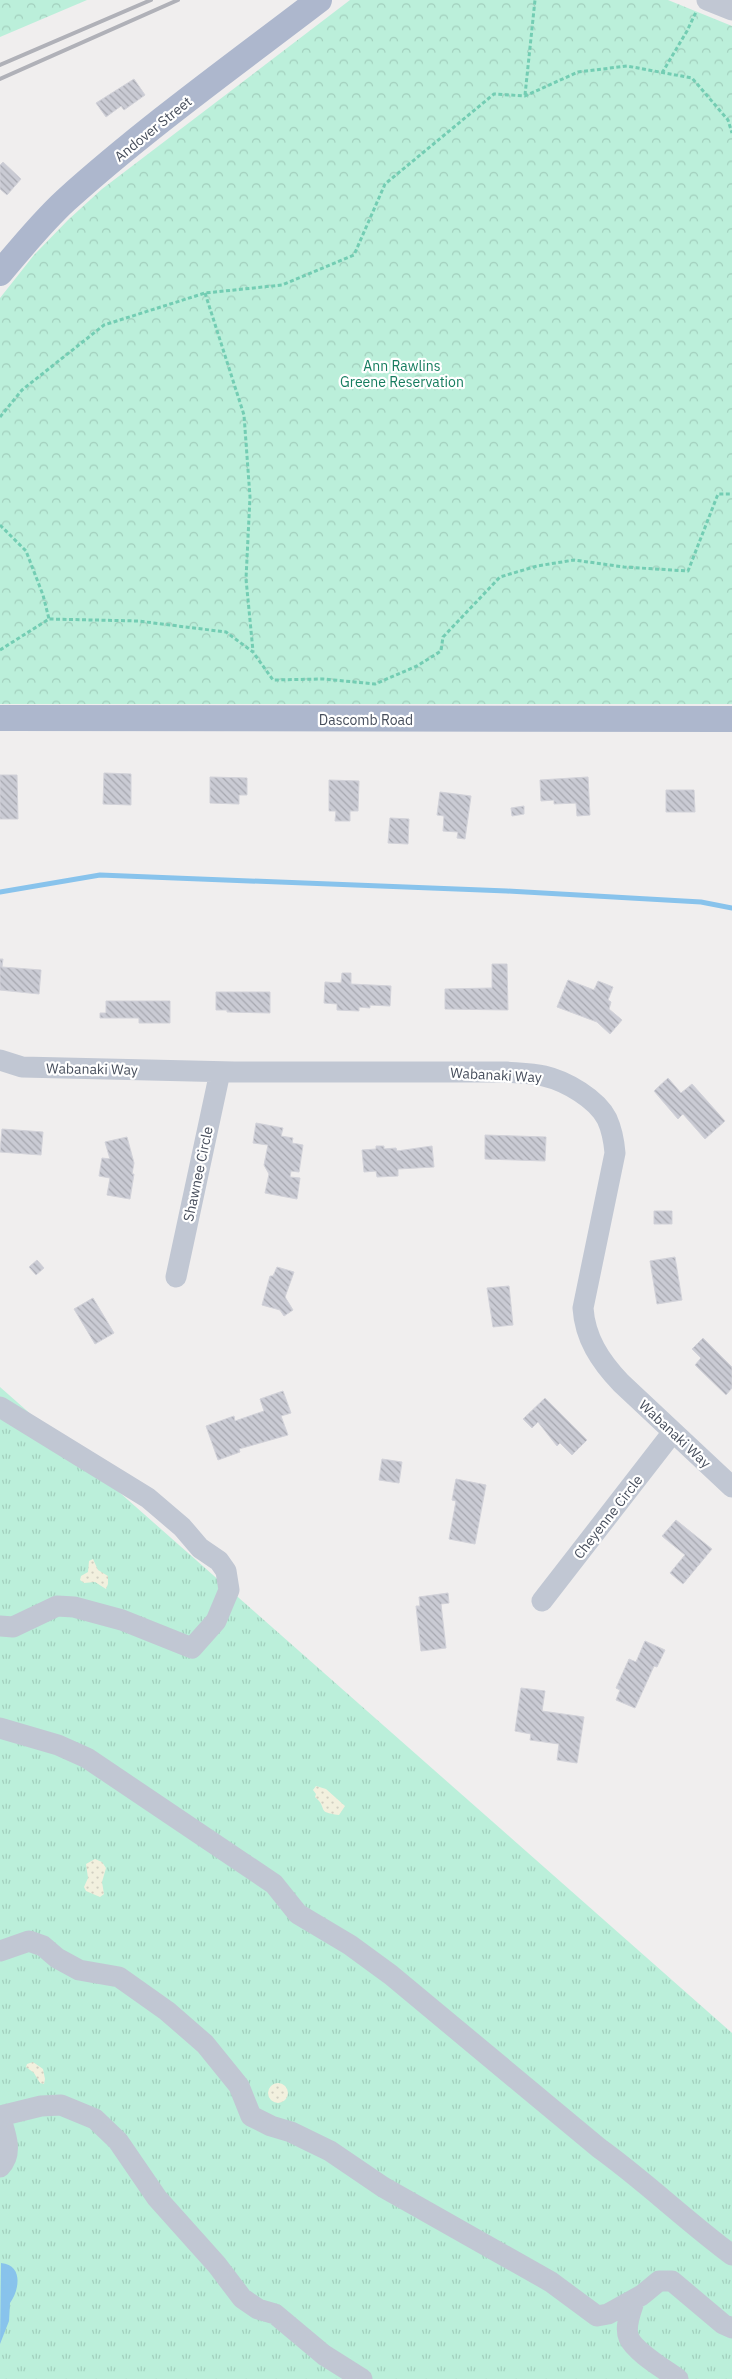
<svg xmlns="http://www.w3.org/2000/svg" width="732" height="2379" font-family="'IBM Plex Sans',sans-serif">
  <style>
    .grass { fill: url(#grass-tufts) }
    .sand { fill: url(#sand-dots) }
    .park { fill: url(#park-crowns) }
    .water { fill: #88c3ec }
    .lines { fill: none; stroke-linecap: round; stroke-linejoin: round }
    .stream { stroke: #88c3ec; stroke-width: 5 }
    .building { fill: url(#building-back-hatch); stroke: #d2d2d9 }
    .path { stroke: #73cdb3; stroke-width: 3; stroke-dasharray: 4 2.5; stroke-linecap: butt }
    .minor { stroke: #c1c7d3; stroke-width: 21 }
    .major { stroke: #adb7cd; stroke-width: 26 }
    .rail { stroke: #b0b1b8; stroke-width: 4 }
    .labels { text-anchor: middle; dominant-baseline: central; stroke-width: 4.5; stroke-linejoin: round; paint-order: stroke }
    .street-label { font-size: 14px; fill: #464d5b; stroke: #fff }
    .park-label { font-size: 14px; fill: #167d5f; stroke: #fff }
  </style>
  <defs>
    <pattern id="grass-tufts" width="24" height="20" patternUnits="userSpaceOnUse" patternTransform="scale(1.25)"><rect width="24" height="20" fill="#bbefda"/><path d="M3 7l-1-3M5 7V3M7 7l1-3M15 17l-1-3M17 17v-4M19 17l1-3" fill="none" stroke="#a2cfbd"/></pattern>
    <pattern id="sand-dots" width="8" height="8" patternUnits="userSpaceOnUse" patternTransform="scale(1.25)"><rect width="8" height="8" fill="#f2f0de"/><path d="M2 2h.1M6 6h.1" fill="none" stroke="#d1cfc1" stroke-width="1.8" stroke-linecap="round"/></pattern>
    <pattern id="park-crowns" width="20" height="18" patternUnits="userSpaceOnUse" patternTransform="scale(1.25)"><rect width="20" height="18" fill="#bbefda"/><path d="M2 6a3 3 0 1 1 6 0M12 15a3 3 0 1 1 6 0" fill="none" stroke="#a2cfbd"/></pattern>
    <pattern id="building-back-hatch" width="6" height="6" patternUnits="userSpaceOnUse" patternTransform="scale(1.25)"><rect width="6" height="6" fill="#cacbd4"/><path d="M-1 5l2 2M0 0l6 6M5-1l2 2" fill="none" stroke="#a6a7af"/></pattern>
  </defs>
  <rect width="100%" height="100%" fill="#f0eeee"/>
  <path class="grass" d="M0,1387L732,2033V2379H0Z"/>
  <path class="sand" d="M93,1559L98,1570L108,1576V1584L106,1589L95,1582L84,1583L80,1580L81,1576L88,1572L89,1561Z
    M316,1786L326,1789L345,1806L339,1815C315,1812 329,1809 315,1797L316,1794L313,1790Z
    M95,1859L102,1862L106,1868L102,1882L104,1894L100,1897L86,1891L84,1887L88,1878L86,1864Z
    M33,2062L43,2069L45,2079L44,2084L40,2083L34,2073L26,2067L27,2064Z
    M268 2093a10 10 0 1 1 20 0a10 10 0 1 1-20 0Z"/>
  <path class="park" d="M0,0H87L0,37Z
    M350,0H668L732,26V704H0V298L34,255L68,220L102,189Z"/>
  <path class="water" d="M1,2263C24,2265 19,2291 10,2303L9,2321L0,2344Z"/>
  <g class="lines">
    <path class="stream" d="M0,892L100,875L507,891L701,902L732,908"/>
  </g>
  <path class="building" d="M134,79L145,95L124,110L121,106L106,117L96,103Z
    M3,162L21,179L7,195L0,189V165Z
    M104,773L131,774V805L103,804Z
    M0,775H17L18,819H0Z
    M210,777L247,778V795H239V804L210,803Z
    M588,777L590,815L577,816L576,803L554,804V800L541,801L540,780Z
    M329,780L359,781L358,811H350V821H335L336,811H329Z
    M666,790H694L695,812H666Z
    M440,792L471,796L465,839L457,838L458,832L443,831L444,816L437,815Z
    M524,806V814L512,816L511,808Z
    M390,818L409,819L408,844L388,843Z
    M0,959H3L2,967L41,970L39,994L0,990Z
    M492,964H507L508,1010L445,1009V989L492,988Z
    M342,973H351V984L391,986L390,1006L370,1005V1008L359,1007V1011L337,1010V1004L324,1003L325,982L341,983Z
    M568,980L594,990L598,981L613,987L608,1000L611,1002L609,1009L622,1020L610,1034L597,1022L557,1007Z
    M216,992H270V1013L227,1012V1010H216Z
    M106,1001H170V1023H139V1018H100V1013H106Z
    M668,1078L681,1093L692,1084L725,1121L705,1139L683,1114L678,1119L654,1091Z
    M256,1123L283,1128L281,1136L293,1138L292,1143L303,1145L299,1172L291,1171L290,1177L300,1178L297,1199L265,1193L269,1174L264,1165L268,1145L253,1143Z
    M2,1129L43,1132L41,1155L0,1152Z
    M485,1135L546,1137L545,1161L485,1159Z
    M127,1137L134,1163L132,1174H134L130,1199L107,1195L110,1178L99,1176L102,1158L110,1159L105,1142Z
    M376,1146H384V1149L396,1148L397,1151L432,1146L434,1167L398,1169V1176L377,1177L376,1171L364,1172L362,1150L376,1149Z
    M654,1211H672V1224H654Z
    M675,1257L682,1300L657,1304L650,1261Z
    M37,1260L44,1268L36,1275L29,1267Z
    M277,1267L294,1272L285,1297L293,1310L284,1316L280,1310L262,1305L270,1276H273Z
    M509,1286L513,1325L493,1327L487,1288Z
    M93,1298L114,1333L95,1344L74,1309Z
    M703,1338L732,1367V1388L726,1395L695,1365L701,1358L692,1349Z
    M283,1391L291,1413L281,1416L288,1435L239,1449L240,1452L218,1460L206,1426L234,1416L235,1421L264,1411L260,1399Z
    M545,1398L587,1440L572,1455L560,1443L557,1446L538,1422L532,1428L523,1419Z
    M382,1459L402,1462L399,1483L379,1480Z
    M456,1479L486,1485L475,1544L449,1539L456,1501L452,1500Z
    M676,1520L712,1549L683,1584L670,1573L685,1555L662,1536Z
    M448,1593L449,1603L441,1604L446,1648L421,1651L416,1606H420L419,1597Z
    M645,1641L665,1650L657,1667L654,1666L635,1708L616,1700L620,1690L616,1688L629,1659L636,1662Z
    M521,1688L545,1691L542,1711L584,1717L577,1763L557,1760L559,1744L530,1740L531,1734L515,1731Z"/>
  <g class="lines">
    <path class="path" d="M662,73L687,31L696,12
      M525,95L535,0
      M205,293L244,415L250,497L246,579L253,651
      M0,417L22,390L104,325L205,293L282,285L354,255L385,184L494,94L525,96L578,72L627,66L692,78L728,120L732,133
      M0,525L26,551L43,595L49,619
      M0,650L49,619L138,621L226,632L253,652L273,680L323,679L375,684L417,666L441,651L443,637L500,577L537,566L574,560L624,567L688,571L718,494H732"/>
    <path class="minor" d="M707,0L732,10
      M0,1060L22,1067L234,1072H506C518,1073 532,1073 544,1076C566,1081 597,1099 607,1119C612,1130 614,1141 615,1153L583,1308C585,1338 600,1361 621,1383L732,1487
      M176,1277L220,1072
      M0,1407L148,1498L182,1527L200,1548L219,1561L226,1571L229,1590L216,1621L192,1648L122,1620L74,1607L57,1606L13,1627L0,1626
      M542,1601L673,1432
      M0,1728L58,1745L87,1758L274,1884L298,1914L350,1945L391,1975L599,2148C645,2181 686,2221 732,2255
      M0,1951L29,1941L43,1946L57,1958L79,1970L119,1977L167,2011L205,2044L239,2086L251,2116L271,2126L291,2132L330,2151L383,2187L551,2282L597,2316L608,2314L642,2295L659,2281H672L723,2324L732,2328
      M0,2116L41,2106L61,2105L95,2119L118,2141L157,2198L217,2265L242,2298L258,2309L275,2314L324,2355L362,2379
      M0,2167C14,2153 5,2133 0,2116
      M635,2299C631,2311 624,2327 629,2338C635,2352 666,2370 678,2379"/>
    <path class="major" d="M0,273C21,248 42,222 66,200C146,128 234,65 319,0
      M0,718L732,719"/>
    <path class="rail" d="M0,65L151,0
      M0,79L178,0"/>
  </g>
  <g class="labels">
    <g class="street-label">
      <text transform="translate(153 129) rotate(-39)">Andover Street</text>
      <text x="366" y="720">Dascomb Road</text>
      <text transform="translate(92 1069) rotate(1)">Wabanaki Way</text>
      <text transform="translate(496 1075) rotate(3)">Wabanaki Way</text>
      <text transform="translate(198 1174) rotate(-78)">Shawnee Circle</text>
      <text transform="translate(675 1434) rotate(43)">Wabanaki Way</text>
      <text transform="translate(608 1517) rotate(-52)">Cheyenne Circle</text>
    </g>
    <g class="park-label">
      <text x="402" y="366">Ann Rawlins<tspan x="402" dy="16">Greene Reservation</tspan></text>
    </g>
  </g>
</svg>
